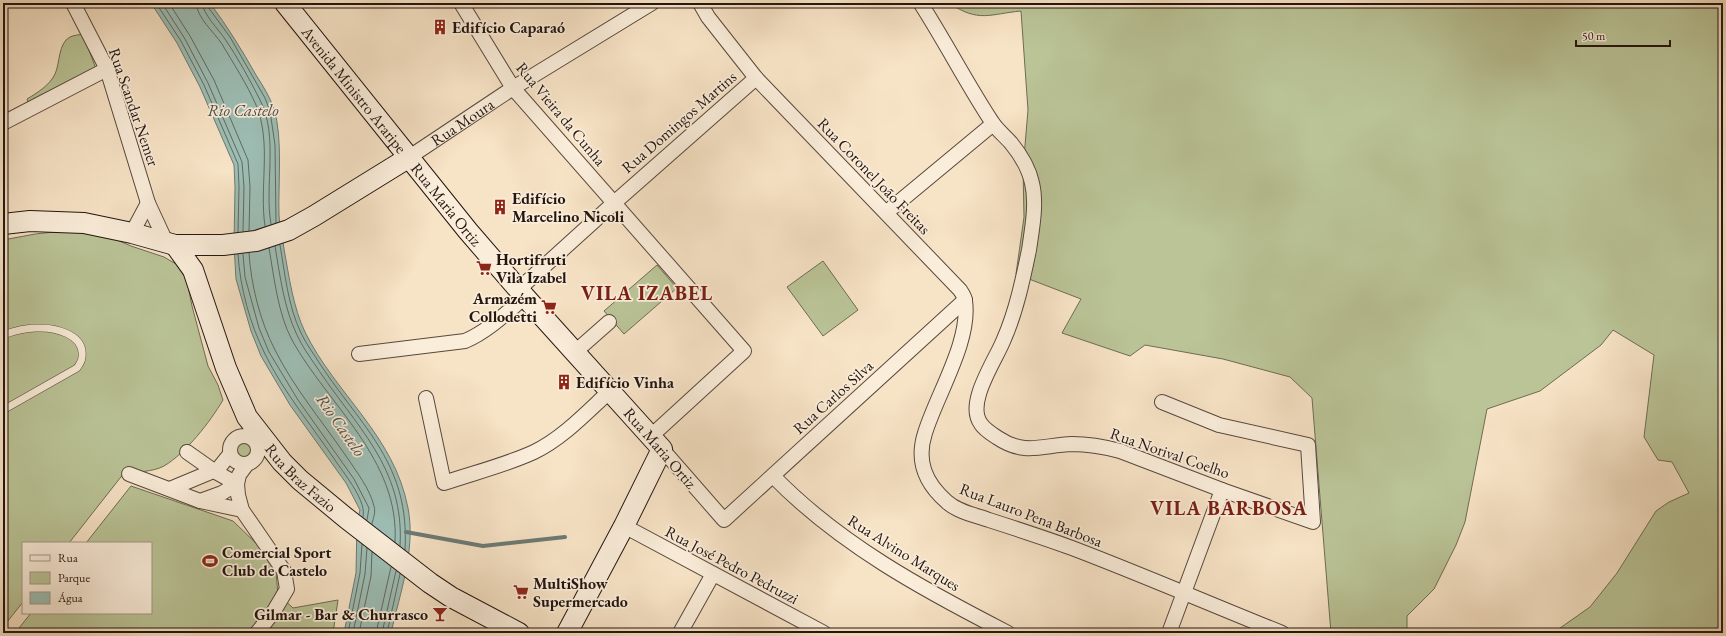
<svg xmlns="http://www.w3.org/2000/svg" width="1726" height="636" font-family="'EB Garamond',serif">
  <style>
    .green { fill: #bac497; stroke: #6e6c54 }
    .water { fill: #9dbeb5; stroke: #6c7a73 }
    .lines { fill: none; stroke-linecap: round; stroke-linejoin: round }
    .shore { stroke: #606a62; stroke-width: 1 }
    .stream { stroke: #6c7a73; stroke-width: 4 }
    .lane-casing { stroke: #58483e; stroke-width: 8 }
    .street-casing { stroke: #58483e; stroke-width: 16 }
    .secondary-casing { stroke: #231510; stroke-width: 22 }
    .lane { stroke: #faedda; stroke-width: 7 }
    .street { stroke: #faedda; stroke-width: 14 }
    .secondary { stroke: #faedda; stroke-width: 20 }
    .labels { text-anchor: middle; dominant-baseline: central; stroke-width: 3.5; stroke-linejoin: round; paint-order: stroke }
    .poi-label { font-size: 16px; font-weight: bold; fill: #231510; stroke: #faedda; text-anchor: start }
    .street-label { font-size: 16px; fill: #231510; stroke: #faedda }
    .water-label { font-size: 17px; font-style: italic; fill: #4e504a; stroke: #faedda }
    .district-label { font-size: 20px; font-weight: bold; letter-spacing: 1px; fill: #7a1f14; stroke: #faedda }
  </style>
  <rect width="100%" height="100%" fill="#f7e3c6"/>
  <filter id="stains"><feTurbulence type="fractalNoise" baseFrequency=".005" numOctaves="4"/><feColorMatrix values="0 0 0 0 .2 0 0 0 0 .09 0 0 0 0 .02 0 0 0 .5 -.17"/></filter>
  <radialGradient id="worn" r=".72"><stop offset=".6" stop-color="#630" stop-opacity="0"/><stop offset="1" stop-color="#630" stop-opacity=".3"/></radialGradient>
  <path class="green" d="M949,3H1723V628L1718,633H1553L1590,607L1617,573L1656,511L1669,502L1689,493L1672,462L1658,460L1644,437L1654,355L1613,330L1601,345L1540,391L1487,409L1465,522L1456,545L1434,589L1407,616V628L1411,633H1331L1312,398L1290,377L1223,359L1145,345L1130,356L1062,333L1081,299L1016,274L1024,217L1023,169L1028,110L1021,11C989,14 979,23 949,3Z
    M83,34L96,69L29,105L27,99C37,93 50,85 55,74C60,64 58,43 70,37C74,35 79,35 83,34Z
    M83,229L110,237L131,246L164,257L176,264L186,276L192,306L208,366L218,385L223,400C210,422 186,453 164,466C153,472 136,472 124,473L69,543H23V602L3,627V240L35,234Z
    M823,261L858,310L823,336L787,287Z
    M657,265L677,288L624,334L604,311Z
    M236 450a8 8 0 1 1 16 0a8 8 0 1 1-16 0Z
    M131,486L233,521L262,549L276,573L278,594L293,608L338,600L333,633H15L31,613H151V543H86Z"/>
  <path class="water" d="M151,3H210C227,26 242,50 256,75C263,86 270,97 274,109C283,138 278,183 279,215C279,226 283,238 284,249C289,276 293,307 305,332C336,395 394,435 408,508C416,549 400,593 391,633H344L356,573L357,522L360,510L346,483L290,405L261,356L251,331L236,279L234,245L235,187L234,165L200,87L177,43Z"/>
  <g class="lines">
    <path class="shore" d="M156,3L181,41L204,85L238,164L239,187L238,232
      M162,3L185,39L208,83L242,162L244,187L243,231
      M169,3L190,36L214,80L248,160L250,187L249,231
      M196,3C197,18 214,32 222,44C233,63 247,84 256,105C272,143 259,187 265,226
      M202,3C203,14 219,30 225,39C238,58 250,80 260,100C279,137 264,185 271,224
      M207,3L208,7L230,37L265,98L270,111L275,145L276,223
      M280,245C285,274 288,306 301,333C306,344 314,354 320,364C363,429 410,464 405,550
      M275,246C280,276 284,308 297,335C302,346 309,356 316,366C355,426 405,467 400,546
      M269,248C274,277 278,314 292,340C328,405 400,460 395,542
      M249,253C251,285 260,321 275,350C294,388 322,421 346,456C356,471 370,489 374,506C376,513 373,518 372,524
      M238,254C240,288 250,324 265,354C284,393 313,427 337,463C346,476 367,502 363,517
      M243,254L245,277L259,328L269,352L298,400L354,479L369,508L367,520
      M348,633L360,573L362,544
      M353,633L365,574L367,548
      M359,633L371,576L372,552
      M376,633L391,567
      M382,633L396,571
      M387,633L400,574"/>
    <path class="stream" d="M406,532L483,546L565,537"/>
    <defs>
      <path id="lane" d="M3,335C14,331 25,328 36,328C54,327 85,334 82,357C82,361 79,365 77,368L3,410"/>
      <g id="street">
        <path d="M73,3L107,69L148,203L166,242"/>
        <path d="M461,3L513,88L744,351L650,437"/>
        <path d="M700,3L708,17L756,78L960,290C962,293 965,297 965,301C971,341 937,394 925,433C916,461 925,483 947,502C958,512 975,515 989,520C1017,529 1045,538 1072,548C1143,575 1212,605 1282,633"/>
        <path d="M921,4C946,43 967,84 992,122C997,130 1005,136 1011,143C1020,154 1029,169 1032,183C1037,204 1032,229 1029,250C1023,279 1016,312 1004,339C996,360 965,403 981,424C985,430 992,434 998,438C1025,456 1043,445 1072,444C1089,444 1105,447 1120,451L1222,490L1313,522L1308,445L1219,425L1162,402"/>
        <path d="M3,123L107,69"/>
        <path id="s1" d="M408,158L513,88L652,3"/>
        <path d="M887,212L993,124"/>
        <path d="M132,233L148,203"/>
        <path d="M519,289L614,203L756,78"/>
        <path d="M575,352L609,322"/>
        <path d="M359,354L465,341C488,331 506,313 525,297"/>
        <path d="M426,398L444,483C473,473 506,465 534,452C563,438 587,412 610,391"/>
        <circle cx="244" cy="450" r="14"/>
        <path d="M662,449L724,520L965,300"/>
        <path d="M247,464L239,475L237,484L238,495L242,510L284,571L287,589L274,611L257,633"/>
        <path d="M129,474L200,501L222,493L237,484L214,471L187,452"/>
        <path d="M773,476C839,544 924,590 1008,633"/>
        <path d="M170,489L218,469L230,454"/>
        <path d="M200,501L242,510"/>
        <path d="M624,526L824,633"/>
        <path d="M680,633L713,574"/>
        <path d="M1169,633L1222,490"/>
      </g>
      <g id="secondary">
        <path id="s2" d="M285,3L468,231L525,297L662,449L624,526L567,633"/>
        <path d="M3,224L30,221L84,223L132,233L175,245H223L256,241L289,230L314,216L408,158"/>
        <path id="s3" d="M175,245L193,270L226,368L247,417L282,462L300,480L346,518L430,583L451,597L519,633"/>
      </g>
    </defs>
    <use href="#lane" class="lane-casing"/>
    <use href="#street" class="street-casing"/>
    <use href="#secondary" class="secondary-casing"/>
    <use href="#lane" class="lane"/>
    <use href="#street" class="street"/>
    <use href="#secondary" class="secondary"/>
  </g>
  <defs>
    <symbol id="building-bare" viewBox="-9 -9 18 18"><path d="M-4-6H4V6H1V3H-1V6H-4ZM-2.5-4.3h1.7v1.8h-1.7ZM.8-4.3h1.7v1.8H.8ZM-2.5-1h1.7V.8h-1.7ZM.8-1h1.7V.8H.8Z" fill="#8f2418" stroke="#faedda" stroke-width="2.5" paint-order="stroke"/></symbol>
    <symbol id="supermarket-bare" viewBox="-9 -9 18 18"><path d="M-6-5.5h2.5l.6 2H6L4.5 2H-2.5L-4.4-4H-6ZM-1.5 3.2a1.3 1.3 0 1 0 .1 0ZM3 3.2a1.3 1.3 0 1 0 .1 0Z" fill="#8f2418" stroke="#faedda" stroke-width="2.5" paint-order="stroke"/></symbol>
    <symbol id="stadium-bare" viewBox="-9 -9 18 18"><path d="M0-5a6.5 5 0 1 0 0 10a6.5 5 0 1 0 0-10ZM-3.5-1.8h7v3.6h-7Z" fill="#8f2418" stroke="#faedda" stroke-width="2.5" paint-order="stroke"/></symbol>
    <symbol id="bar-bare" viewBox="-9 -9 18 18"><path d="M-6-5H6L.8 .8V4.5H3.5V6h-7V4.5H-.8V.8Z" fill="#8f2418" stroke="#faedda" stroke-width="2.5" paint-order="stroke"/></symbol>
  </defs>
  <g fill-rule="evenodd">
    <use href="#building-bare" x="429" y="16" width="22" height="22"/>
    <use href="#building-bare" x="489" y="196" width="22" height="22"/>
    <use href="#supermarket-bare" x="473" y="257" width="22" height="22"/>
    <use href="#supermarket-bare" x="538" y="296" width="22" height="22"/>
    <use href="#building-bare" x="553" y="371" width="22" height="22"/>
    <use href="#stadium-bare" x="199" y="550" width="22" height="22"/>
    <use href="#supermarket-bare" x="510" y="581" width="22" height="22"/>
    <use href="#bar-bare" x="429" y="603" width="22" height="22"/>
  </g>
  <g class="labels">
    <g class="poi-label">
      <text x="452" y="27">Edifício Caparaó</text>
      <text x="512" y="198">Edifício<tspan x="512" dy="18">Marcelino Nicoli</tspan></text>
      <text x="496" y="259">Hortifruti<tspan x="496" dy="18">Vila Izabel</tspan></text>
      <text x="537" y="298" text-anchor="end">Armazém<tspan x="537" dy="18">Collodetti</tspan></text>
      <text x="576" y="382">Edifício Vinha</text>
      <text x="222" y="552">Comercial Sport<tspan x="222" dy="18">Club de Castelo</tspan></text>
      <text x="533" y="583">MultiShow<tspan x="533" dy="18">Supermercado</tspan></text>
      <text x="428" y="614" text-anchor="end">Gilmar - Bar &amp; Churrasco</text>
    </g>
    <g class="street-label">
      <text stroke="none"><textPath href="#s2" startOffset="111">Avenida Ministro Araripe</textPath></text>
      <text transform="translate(134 107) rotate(71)">Rua Scandar Nemer</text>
      <text transform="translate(561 114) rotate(50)">Rua Vieira da Cunha</text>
      <text stroke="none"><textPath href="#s1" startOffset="65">Rua Moura</textPath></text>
      <text transform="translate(679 122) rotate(-41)">Rua Domingos Martins</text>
      <text transform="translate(874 176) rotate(46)">Rua Coronel João Freitas</text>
      <text stroke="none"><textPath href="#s2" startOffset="258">Rua Maria Ortiz</textPath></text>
      <text transform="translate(833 397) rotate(-42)">Rua Carlos Silva</text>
      <text transform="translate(660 448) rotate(49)">Rua Maria Ortiz</text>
      <text transform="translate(1170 453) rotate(19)">Rua Norival Coelho</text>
      <text stroke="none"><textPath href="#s3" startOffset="269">Rua Braz Fazio</textPath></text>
      <text transform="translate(1031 515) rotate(21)">Rua Lauro Pena Barbosa</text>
      <text transform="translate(904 553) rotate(32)">Rua Alvino Marques</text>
      <text transform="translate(732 565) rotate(28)">Rua José Pedro Pedruzzi</text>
    </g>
    <g class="water-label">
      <text x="243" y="110">Rio Castelo</text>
      <text transform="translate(341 425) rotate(55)">Rio Castelo</text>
    </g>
    <g class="district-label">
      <text x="647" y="293">VILA IZABEL</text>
      <text x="1229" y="508">VILA BARBOSA</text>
    </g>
  </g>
  <rect width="1726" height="636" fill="none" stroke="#f7e3c6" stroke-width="16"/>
  <rect x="4" y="4" width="1718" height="628" fill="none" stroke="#231510" stroke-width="2"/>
  <rect x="8" y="8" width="1710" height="620" fill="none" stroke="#231510"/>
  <rect x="22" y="542" width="130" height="72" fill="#faedda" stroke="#a49789"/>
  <rect x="30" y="555" width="20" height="6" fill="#faedda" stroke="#a49789"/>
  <text x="58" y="562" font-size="12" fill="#231510">Rua</text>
  <rect x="30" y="572" width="20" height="12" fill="#bac497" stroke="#a49789"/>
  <text x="58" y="582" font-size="12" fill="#231510">Parque</text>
  <rect x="30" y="592" width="20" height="12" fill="#9dbeb5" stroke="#a49789"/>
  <text x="58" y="602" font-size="12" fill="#231510">Água</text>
  <path d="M1576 40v6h94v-6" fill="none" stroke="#231510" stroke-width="2"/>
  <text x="1582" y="40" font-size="12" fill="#231510" stroke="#faedda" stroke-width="3" paint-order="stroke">50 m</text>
  <rect width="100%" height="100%" filter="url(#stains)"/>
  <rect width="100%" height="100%" fill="url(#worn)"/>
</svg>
